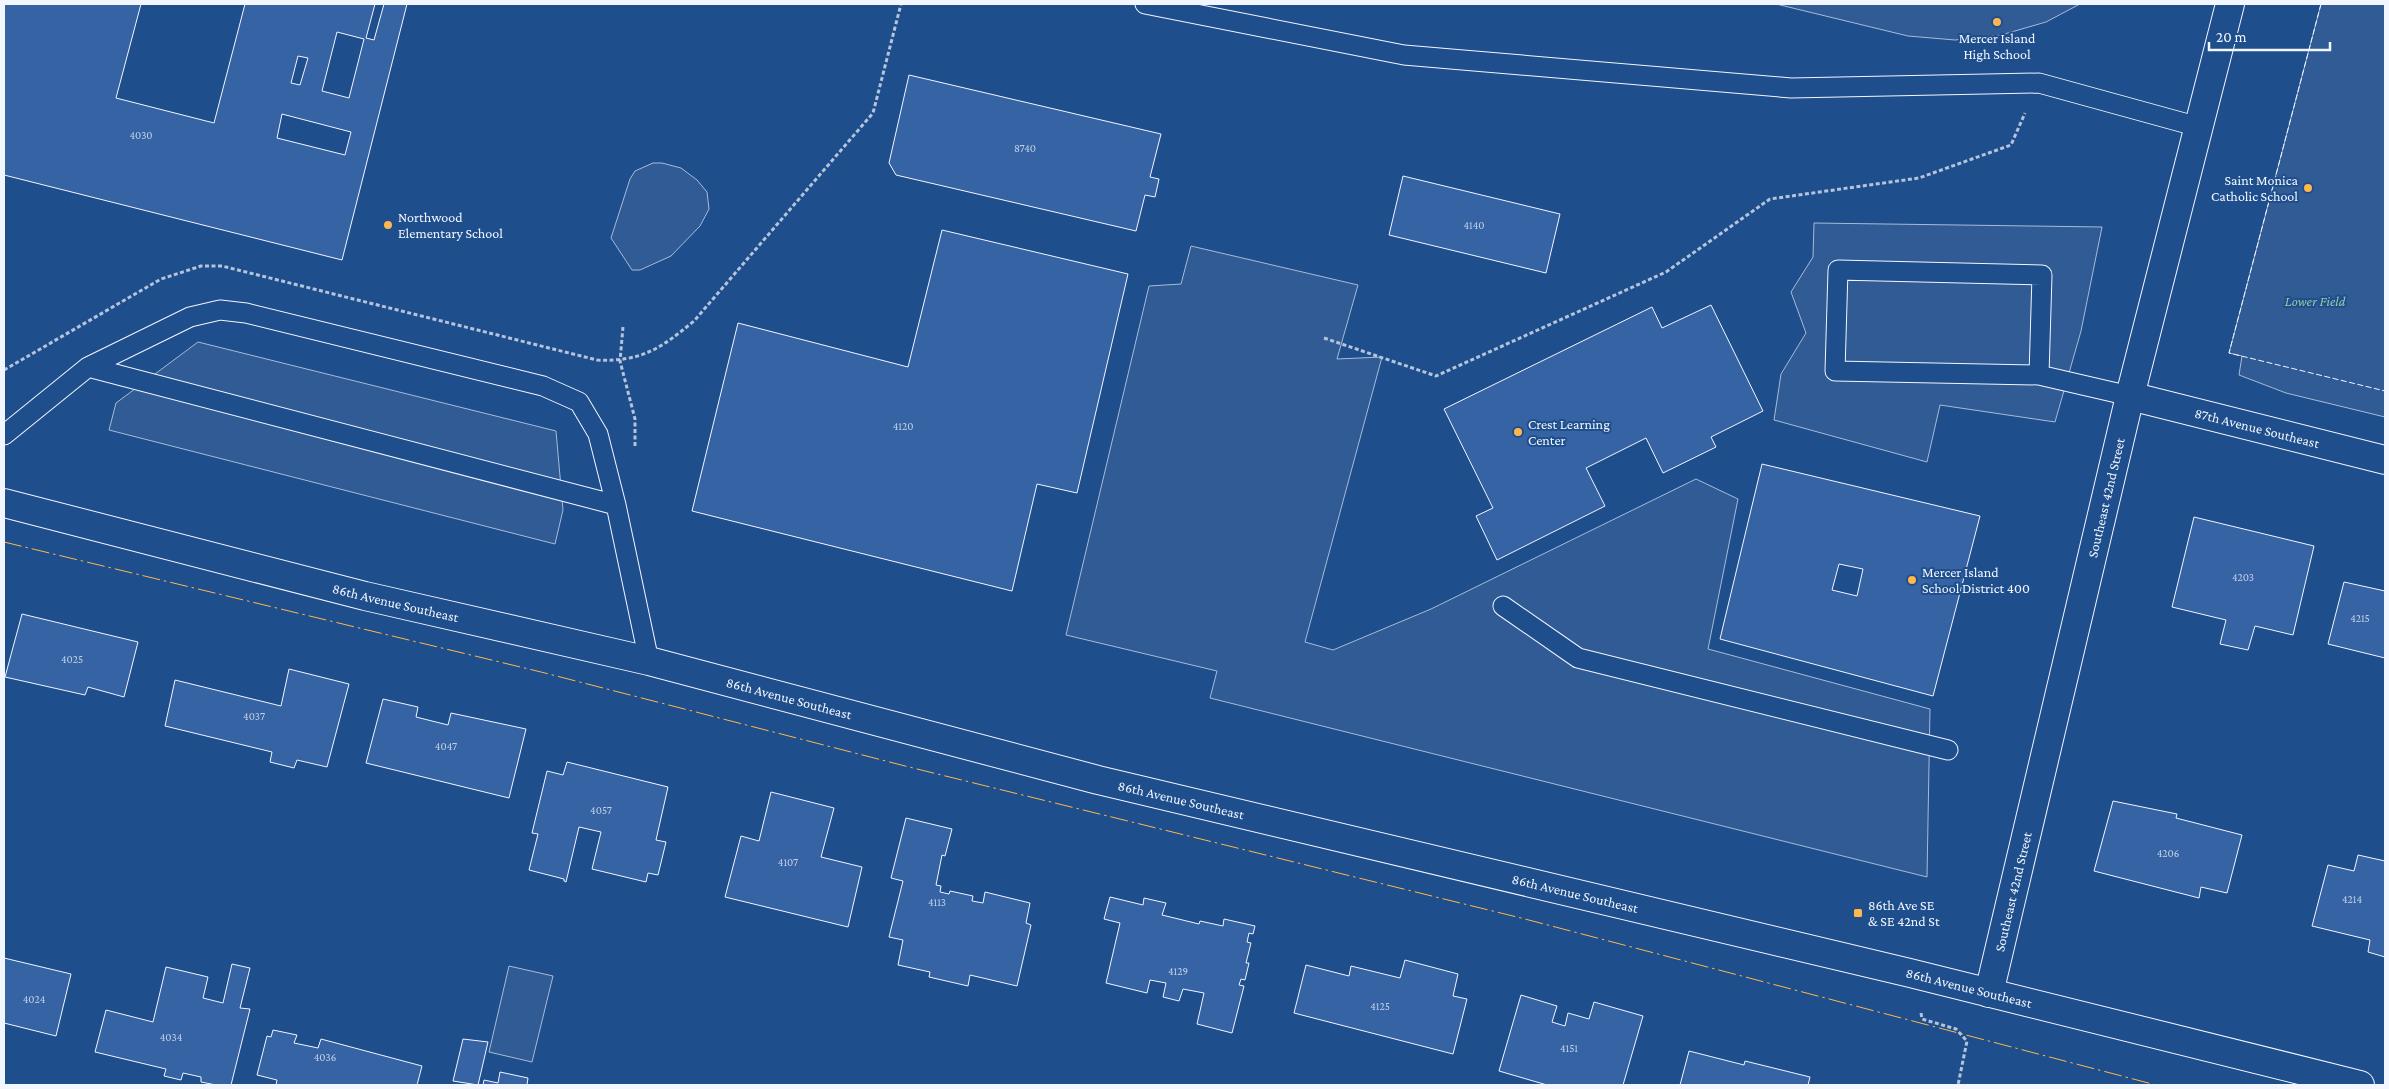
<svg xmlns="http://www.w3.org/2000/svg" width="2389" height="1089" font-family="'Crimson Pro',serif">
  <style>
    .built { fill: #305b95; stroke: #a8bbd7 }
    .building { fill: #3563a3; stroke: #f2f6ff; fill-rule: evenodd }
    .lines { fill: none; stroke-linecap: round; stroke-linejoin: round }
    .lane-casing { stroke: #f2f6ff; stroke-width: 21 }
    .street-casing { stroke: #f2f6ff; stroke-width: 30 }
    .path { stroke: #b3c4dc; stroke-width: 3; stroke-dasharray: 4 2.5; stroke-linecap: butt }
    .lane { stroke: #1f4e8c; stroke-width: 19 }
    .street { stroke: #1f4e8c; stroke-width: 28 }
    .fence { stroke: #f2f6ff; stroke-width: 1; stroke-dasharray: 6 2.5; stroke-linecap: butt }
    .power { stroke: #ffb74d; stroke-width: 1; stroke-dasharray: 18 4 2.5 4; stroke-linecap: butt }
    .poi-dot { fill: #ffb74d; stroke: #1f4e8c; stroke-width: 2 }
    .labels { text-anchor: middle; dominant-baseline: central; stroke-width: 4; stroke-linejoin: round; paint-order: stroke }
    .number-label { font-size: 11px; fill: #c3d1e8 }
    .poi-label { font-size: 14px; fill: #f2f6ff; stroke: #1f4e8c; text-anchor: start }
    .park-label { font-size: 14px; font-style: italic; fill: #97c8a6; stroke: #1f4e8c }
    .street-label { font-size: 14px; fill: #f2f6ff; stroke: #1f4e8c }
  </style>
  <rect width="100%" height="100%" fill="#1f4e8c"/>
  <path class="built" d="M1776,4H2080L2046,22L2001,35L1955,40L1908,36Z
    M2321,4H2385V417L2286,393L2239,375L2242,356L2229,353Z
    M653,163H662L681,168L697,180L707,192L709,209L700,226L671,256L640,270H632L611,238L630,179L635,171Z
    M1814,223L2102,227L2081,331L2055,422L1940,405L1927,462L1774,420L1781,374L1806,333L1791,292L1813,257Z
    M1191,246L1358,285L1337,359L1382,357L1305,642L1333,650L1431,609L1696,479L1738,499L1708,649L1930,709L1927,877L1210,698L1217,671L1066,635L1149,286L1181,284Z
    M198,342L556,431L563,510L555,544L109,430L116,403Z
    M509,966L553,976L532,1062L489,1052Z"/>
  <path class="building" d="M4,4H141L116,98L214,123L245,4H375L366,38L374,40L384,4H407L342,260L4,175ZM337,32L364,39L349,98L322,91ZM298,56L308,58L300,85L291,83ZM282,114L351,132L345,155L277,138Z
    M909,75L1161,134L1150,177L1159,179L1155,197L1145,195L1136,231L896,175L889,163Z
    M1403,176L1560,214L1546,273L1389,235Z
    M942,230L1128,274L1077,493L1037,484L1012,591L692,511L738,323L908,367Z
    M1711,305L1763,411L1711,437L1716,447L1663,473L1646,438L1586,468L1605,506L1497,560L1476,516L1493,508L1444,409L1652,307L1662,328Z
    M1762,464L1980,516L1933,696L1720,639ZM1839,564L1863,569L1857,596L1832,590Z
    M2194,517L2314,546L2293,635L2255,626L2248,650L2220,644L2226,620L2172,607Z
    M2344,582L2385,591V658L2328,644Z
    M22,614L138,642L124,697L88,687L85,695L5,677Z
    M289,669L349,684L327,767L297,760L294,768L270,762L272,752L165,726L175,680L281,706Z
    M383,699L418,707L416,717L448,725L451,713L526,729L509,798L366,763Z
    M567,762L668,787L656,840L666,842L658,875L648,873L646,882L592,869L601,832L579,827L566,882L564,881V879L529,870L538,834L532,833L547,771L563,775Z
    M771,792L834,808L821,857L862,867L848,927L725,897L741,836L759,841Z
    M2113,801L2177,814L2176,818L2242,835L2227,893L2201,887L2199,898L2094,871Z
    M906,818L952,829L945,856L942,855L936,885L941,886L940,892L949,894L950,891L973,896L972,901L983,903L985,892L1030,903L1026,923L1031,925L1017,986L970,975L968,986L929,977L930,972L898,965L903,940L889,937L903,881L891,878Z
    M2358,855L2385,861V957L2368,952L2370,940L2312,926L2328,865L2354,871Z
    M1110,897L1143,905L1144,898L1166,903L1162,915L1199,924L1200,921L1223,926L1224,919L1255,926L1253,934L1249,933L1247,942L1251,943L1246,963H1249L1245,980L1241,979L1239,985L1244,986L1232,1033L1197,1024L1204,993L1183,989L1179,1001L1163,997L1166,983L1150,980L1147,993L1106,983L1120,923L1104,919Z
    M4,958L71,974L56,1036L4,1023Z
    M1405,960L1458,974L1453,996L1467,999L1453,1054L1294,1013L1306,965L1349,976L1351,966L1400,978Z
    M232,964L250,968L240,1008L250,1009L231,1085H216L201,1082V1077L183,1073L181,1080L164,1076L166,1069L95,1052L106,1010L153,1022L166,967L208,977L203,998L223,1003Z
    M1521,995L1557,1006L1552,1022L1565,1026L1568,1013L1589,1019L1594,1002L1643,1016L1623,1085H1547L1499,1071Z
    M273,1030L297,1035L294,1043L318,1048L321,1039L422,1066L417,1085H276L277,1080L257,1075L267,1036L271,1037Z
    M463,1039L488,1042L478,1085L453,1081Z
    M1689,1051L1744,1065L1745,1061L1810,1077L1808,1085H1680Z
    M500,1072L528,1078L527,1085H483L484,1080L498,1083Z"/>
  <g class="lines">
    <defs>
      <path id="lane" d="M1145,4L1404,55L1791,88L2039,83L2199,127
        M88,367L616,505
        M2039,375L1835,371L1838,270L2042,275L2039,375L2130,396
        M4,435L88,367L190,317L220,310L246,313L543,386L579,402L598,434L616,505L649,661
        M1503,606L1578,658L1948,750"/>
      <g id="street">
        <path id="s1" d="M2130,396L2385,460"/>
        <path id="s2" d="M4,503L365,596L649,661L1098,780L1910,973L2360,1085"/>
        <path id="s3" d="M1989,993L2130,396L2230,4"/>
      </g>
    </defs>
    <use href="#lane" class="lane-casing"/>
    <use href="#street" class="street-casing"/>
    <path class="path" d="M623,327L620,361L635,419V446
      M1324,338L1436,376L1666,272L1770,199L1919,178L2011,145L2025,113
      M4,370L161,279L201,266H222L597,360C642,362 661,348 694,321L873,113L901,4
      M1921,1013L1922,1019L1956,1029L1967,1041L1958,1085"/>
    <use href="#lane" class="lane"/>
    <use href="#street" class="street"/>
    <path class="fence" d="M2321,4L2229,353L2385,391"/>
    <path class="power" d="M4,542L541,672L909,767L1525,919L2156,1085"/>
  </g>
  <g class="poi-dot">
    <circle cx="1997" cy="22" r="5"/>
    <circle cx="2308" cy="188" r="5"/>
    <circle cx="388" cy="225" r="5"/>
    <circle cx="1518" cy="432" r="5"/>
    <circle cx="1912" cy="580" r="5"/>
    <rect x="1853" y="908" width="10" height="10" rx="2.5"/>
  </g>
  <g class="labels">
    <g class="number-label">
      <text x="141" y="135">4030</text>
      <text x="1025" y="148">8740</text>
      <text x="1474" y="225">4140</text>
      <text x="903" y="426">4120</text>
      <text x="2243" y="577">4203</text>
      <text x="2360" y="618">4215</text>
      <text x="72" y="659">4025</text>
      <text x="254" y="716">4037</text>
      <text x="446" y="746">4047</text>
      <text x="601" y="810">4057</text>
      <text x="2168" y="853">4206</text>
      <text x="788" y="862">4107</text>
      <text x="2352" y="899">4214</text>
      <text x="937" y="902">4113</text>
      <text x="1178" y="971">4129</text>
      <text x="34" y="999">4024</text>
      <text x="1380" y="1006">4125</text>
      <text x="171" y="1037">4034</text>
      <text x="1569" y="1048">4151</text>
      <text x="325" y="1057">4036</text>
    </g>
    <g class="poi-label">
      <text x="1997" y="38" text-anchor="middle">Mercer Island<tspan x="1997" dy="16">High School</tspan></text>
      <text x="2298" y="180" text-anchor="end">Saint Monica<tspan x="2298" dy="16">Catholic School</tspan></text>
      <text x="398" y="217">Northwood<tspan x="398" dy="16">Elementary School</tspan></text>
      <text x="1528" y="424">Crest Learning<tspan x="1528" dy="16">Center</tspan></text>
      <text x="1922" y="572">Mercer Island<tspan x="1922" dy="16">School District 400</tspan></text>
      <text x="1868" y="905">86th Ave SE<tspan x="1868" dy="16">&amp; SE 42nd St</tspan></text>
    </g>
    <g class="park-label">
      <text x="2315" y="301">Lower Field</text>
    </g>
    <g class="street-label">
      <text stroke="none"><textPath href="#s1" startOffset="131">87th Avenue Southeast</textPath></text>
      <text stroke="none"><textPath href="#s3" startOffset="509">Southeast 42nd Street</textPath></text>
      <text stroke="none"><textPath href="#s2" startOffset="404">86th Avenue Southeast</textPath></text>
      <text stroke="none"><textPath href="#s2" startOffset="809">86th Avenue Southeast</textPath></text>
      <text stroke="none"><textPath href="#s2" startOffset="1214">86th Avenue Southeast</textPath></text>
      <text stroke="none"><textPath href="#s3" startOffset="104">Southeast 42nd Street</textPath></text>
      <text stroke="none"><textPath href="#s2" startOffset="1619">86th Avenue Southeast</textPath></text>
      <text stroke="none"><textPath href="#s2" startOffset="2024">86th Avenue Southeast</textPath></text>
    </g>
  </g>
  <rect width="2389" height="1089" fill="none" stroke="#f2f6ff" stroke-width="10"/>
  <path d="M2209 42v8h121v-8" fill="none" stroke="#f2f6ff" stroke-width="2.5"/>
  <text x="2216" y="42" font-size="15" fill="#f2f6ff" stroke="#1f4e8c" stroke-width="4" paint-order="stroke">20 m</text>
</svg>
